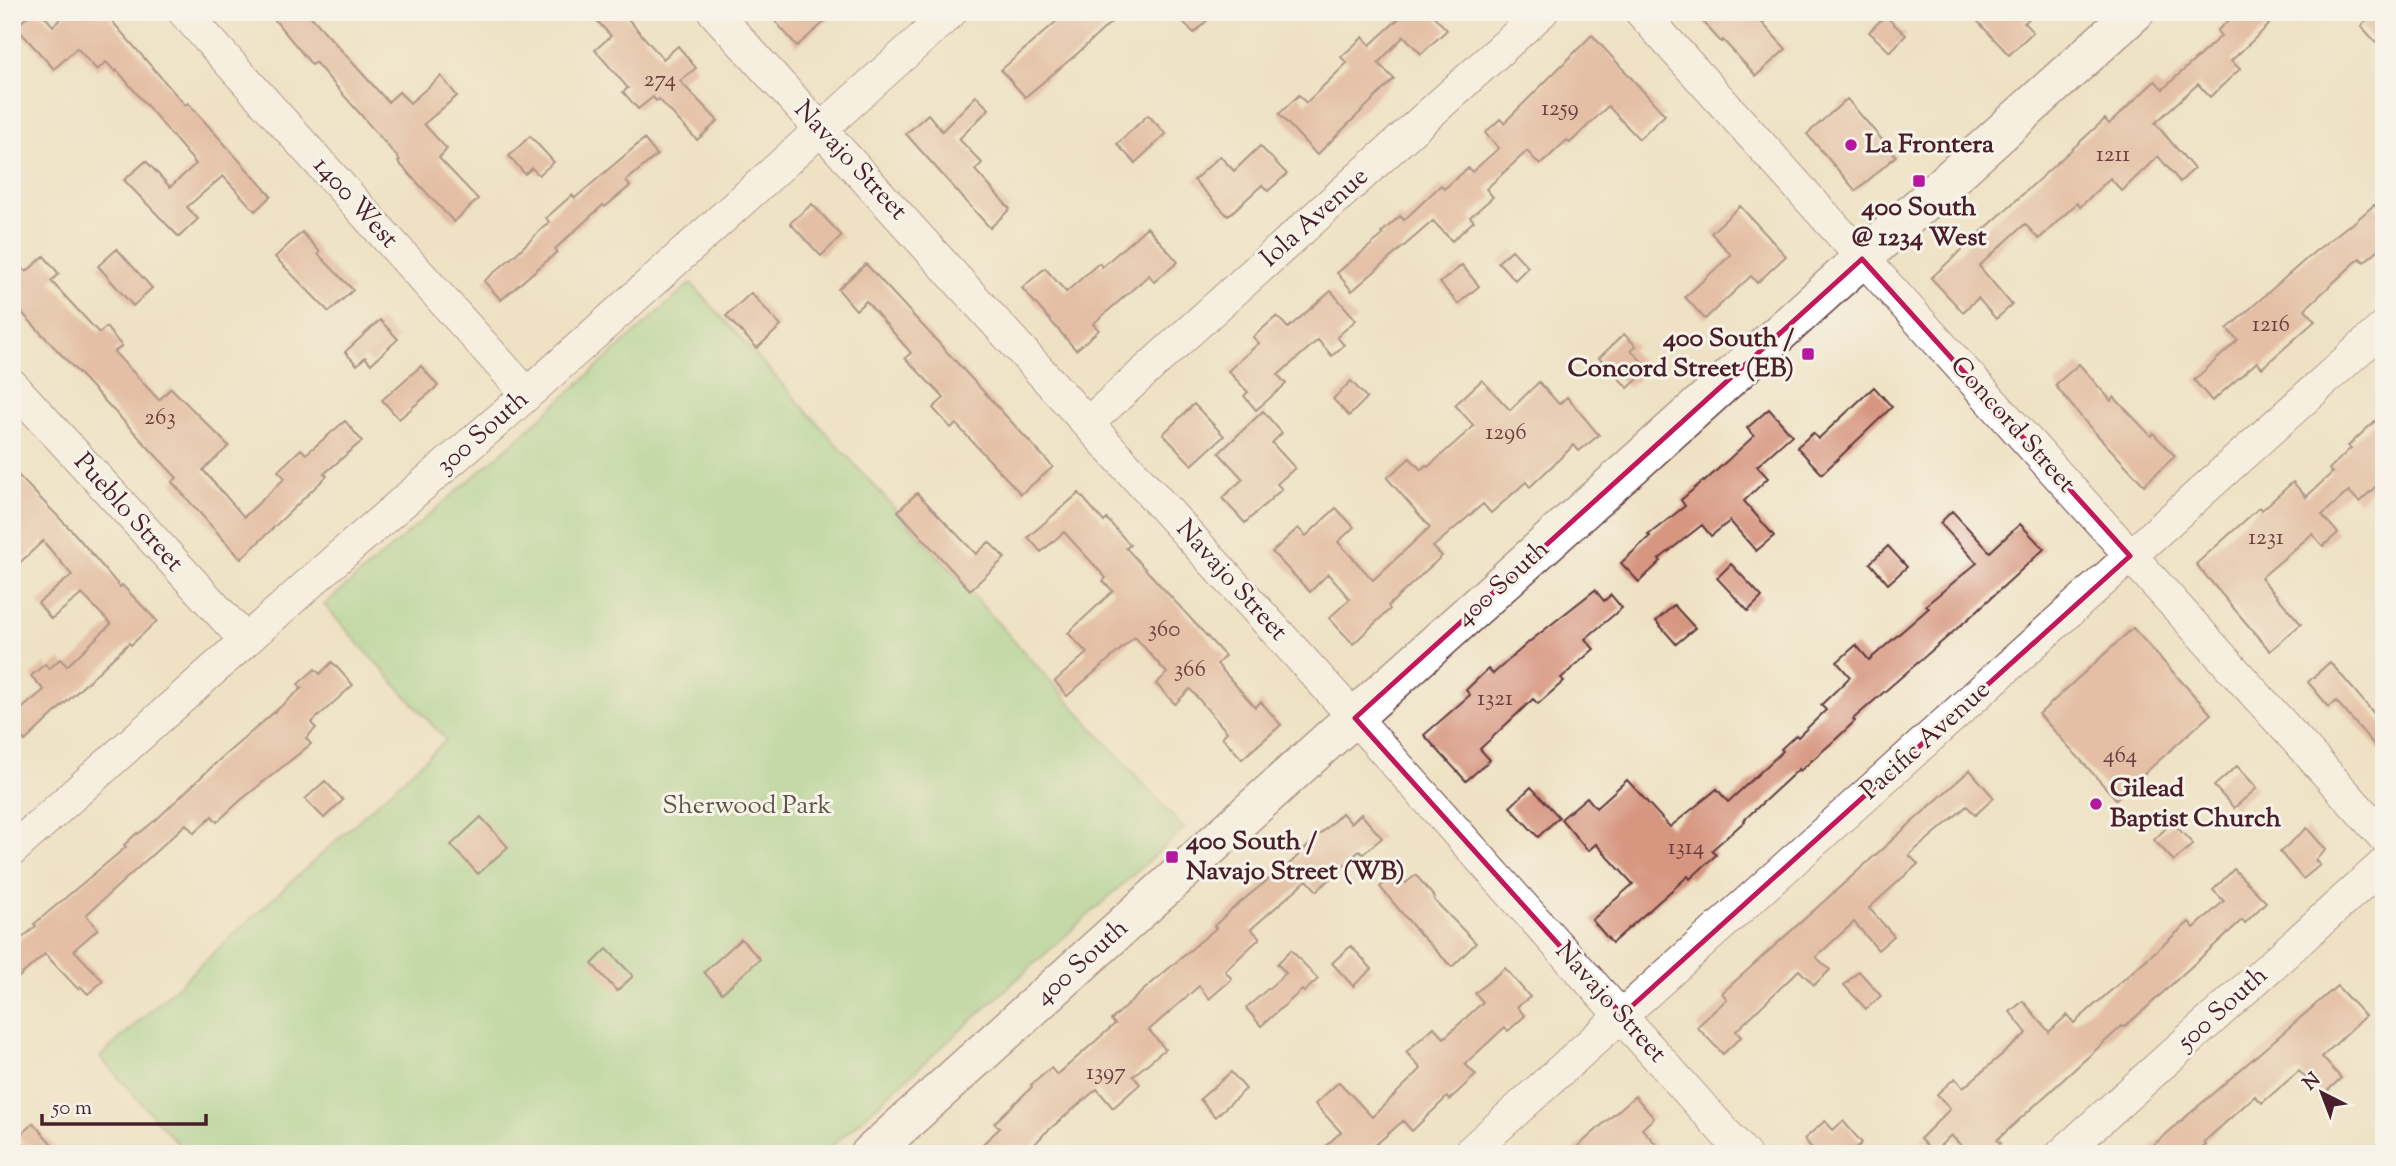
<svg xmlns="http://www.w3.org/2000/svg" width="2396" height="1166" font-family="'Sorts Mill Goudy',serif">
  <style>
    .green { fill: #91cf84; stroke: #6e7758; stroke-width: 2 }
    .building { fill: #d79680 }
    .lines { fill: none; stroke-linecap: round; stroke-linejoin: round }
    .minor-casing { stroke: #633c42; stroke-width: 34 }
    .major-casing { stroke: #633c42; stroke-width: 41 }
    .minor { stroke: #fff; stroke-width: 32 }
    .major { stroke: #fff; stroke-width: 38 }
    .marked { fill: none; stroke: #c2185b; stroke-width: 5; stroke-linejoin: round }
    .poi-dot { fill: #b5179e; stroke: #f7f3e8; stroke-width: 2.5 }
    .labels { text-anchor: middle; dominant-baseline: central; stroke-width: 6; stroke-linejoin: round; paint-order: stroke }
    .number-label { font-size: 23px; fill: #6d3d40 }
    .poi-label { font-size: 26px; font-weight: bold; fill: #4a1f2b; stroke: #f7f3e8; text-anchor: start }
    .street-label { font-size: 26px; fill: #4a1f2b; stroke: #f7f3e8 }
    .park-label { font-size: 26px; fill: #5f5446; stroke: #f7f3e8 }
  </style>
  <rect width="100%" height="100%" fill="#f7f3e8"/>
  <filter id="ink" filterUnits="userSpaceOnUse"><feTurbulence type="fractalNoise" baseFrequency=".0143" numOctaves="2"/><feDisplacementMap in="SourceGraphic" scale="14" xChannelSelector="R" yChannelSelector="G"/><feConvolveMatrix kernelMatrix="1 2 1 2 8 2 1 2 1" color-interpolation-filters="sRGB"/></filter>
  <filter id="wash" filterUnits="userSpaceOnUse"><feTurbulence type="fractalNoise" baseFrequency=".00686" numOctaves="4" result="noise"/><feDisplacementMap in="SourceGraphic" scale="28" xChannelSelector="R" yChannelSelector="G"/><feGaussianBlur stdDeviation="1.57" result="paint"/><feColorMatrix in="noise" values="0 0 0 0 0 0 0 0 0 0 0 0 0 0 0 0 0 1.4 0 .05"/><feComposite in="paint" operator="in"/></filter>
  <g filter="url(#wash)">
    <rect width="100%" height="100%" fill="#efe2c4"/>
    <path class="green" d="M691,283L1184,829L823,1154H187L100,1057L446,740L324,605L506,449Z"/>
    <g id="blocks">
      <path class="building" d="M32,12H41L53,26L68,12H104L185,105L188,103L271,196L255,211L223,176L187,207L198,219L179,237L124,180L146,161L170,187L196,164L117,70L116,72L106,62L97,70L77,48L54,69L16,27Z
        M268,12H307L388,102L399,92L410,103L441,76L457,96L424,124L447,149L439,158L478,199L454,222L398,162L400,160L315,62L312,65Z
        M589,12H622L663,59L678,46L696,68L680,81L718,121L697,140L659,99L656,101L653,97L638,109L623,92L628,88L595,50L611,36Z
        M767,12H836L797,46Z
        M1067,12H1122L1078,53L1025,97L1001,70Z
        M1174,12H1216L1194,33Z
        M1406,12H1430L1447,30L1421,54L1404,36L1378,63L1394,79L1317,155L1279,114L1299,95L1306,103L1347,63L1341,57L1363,37L1370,45Z
        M1694,12H1778L1762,23L1786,49L1756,76L1723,40L1721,42Z
        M1969,12H2037L2024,23L2033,32L2009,55Z
        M2237,12H2257L2269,25L2231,61L2240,69L2210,97L2198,84L2155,123L2194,169L2180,182L2158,156L2122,191L2110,178L2080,207L2077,203L2039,239L2025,224L1979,266L2012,305L1996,319L1978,298L1963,312L1931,278L2105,119L2109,124L2155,81L2163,89L2221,36L2217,31Z
        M2376,12H2384V51L2361,26Z
        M1885,16L1906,35L1890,52L1869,32Z
        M1592,35L1665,115L1639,139L1608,106L1570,143L1567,140L1540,165L1527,151L1486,189L1493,197L1470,217L1474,221L1452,241L1433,221L1352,291L1337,273L1383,235L1381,233L1400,216L1404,220L1441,185L1444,189L1468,168L1472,172L1499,148L1485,133L1500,119L1504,123Z
        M976,96L989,109L959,139L982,163L975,170L1010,209L990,228L906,134L928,114L942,131Z
        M1847,99L1896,156L1856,191L1807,134Z
        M1148,115L1166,134L1135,163L1117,144Z
        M530,136L554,162L539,175L532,168L525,174L509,156Z
        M644,139L657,155L626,181L630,186L605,207L603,205L555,249L557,252L501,300L484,281L516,254L549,222L546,218L572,195L575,198Z
        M1260,146L1287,174L1268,191L1262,185L1228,216L1194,180L1220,156L1234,171Z
        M812,204L842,236L821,256L790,223Z
        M2374,205L2384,216V245L2364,262L2360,258L2305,309L2315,321L2262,368L2257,362L2212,401L2194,380L2238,340L2227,329L2313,253L2349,225L2350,226Z
        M1740,206L1786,256L1757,283L1751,276L1705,319L1685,297L1731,255L1711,233Z
        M1147,227L1178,262L1154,282L1149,275L1093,324L1099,330L1076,350L1022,288L1045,268L1066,292L1099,263L1102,267Z
        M302,232L320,252L318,254L353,290L329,312L275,257Z
        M117,249L152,288L133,306L98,266Z
        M1512,250L1528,267L1515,280L1498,262Z
        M12,256L26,272L44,256L59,274L51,281L99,333L106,327L122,346L114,352L159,400L171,388L229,446L203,470L244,517L285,478L278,471L301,449L306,454L345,421L362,441L324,474L327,476L241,559L172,482L177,478L12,302Z
        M866,264L1053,467L1021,494L956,424L951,428L933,408L944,398L905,358L911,353L866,301L856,310L838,289Z
        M1462,265L1479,286L1458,304L1440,283Z
        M1331,291L1356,320L1337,337L1344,345L1332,356L1318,340L1278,375L1286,384L1256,410L1244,396L1248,392L1228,371L1259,343L1253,337L1277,316L1288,328Z
        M751,293L781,326L757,348L726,316Z
        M380,320L398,339L371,364L365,357L357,365L345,352Z
        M1624,334L1636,346L1631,350L1649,369L1628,388L1599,358Z
        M2079,364L2111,401L2114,397L2151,436L2153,433L2175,456L2144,485L2087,424L2055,385Z
        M421,366L438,386L399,419L382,400Z
        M1482,380L1510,410L1539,382L1559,404L1567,397L1599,435L1579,451L1574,445L1530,487L1526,482L1491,513L1483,504L1433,547L1442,556L1388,606L1390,609L1353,644L1329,618L1350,599L1328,574L1310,592L1272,552L1298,528L1306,536L1336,508L1354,527L1338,542L1373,580L1430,527L1387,478L1410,458L1421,470L1426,465L1428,467L1474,426L1455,405Z
        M1351,381L1367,398L1349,416L1333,399Z
        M1874,387L1892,407L1822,474L1797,447L1813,433L1818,439Z
        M1194,404L1224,436L1192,465L1163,434Z
        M1769,409L1792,435L1757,466L1768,478L1744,501L1774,536L1756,551L1730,521L1711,536L1702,525L1659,559L1661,561L1639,582L1621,563L1650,536L1648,535L1685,506L1681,500L1703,481L1704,482L1754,436L1747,428Z
        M1263,411L1282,433L1272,443L1295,468L1277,484L1282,489L1245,523L1222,498L1243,479L1219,453Z
        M2375,421L2384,431V479L2359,502L2349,491L2322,515L2338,533L2323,546L2312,534L2261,578L2301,624L2270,651L2196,564L2260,507L2262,510L2293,482L2306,497L2332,473L2329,469L2351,448L2348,446Z
        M12,469L74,533L120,587L122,585L157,621L131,645L129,643L25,741L12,727V717L44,690L31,676L45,664L49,669L60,659L67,666L111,624L82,594L51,619L38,603L72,575L43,541L12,570Z
        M917,493L976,554L989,542L1005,558L970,590L898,511Z
        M1079,493L1104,522L1107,519L1130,545L1126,548L1225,656L1217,664L1255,707L1261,702L1281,725L1242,759L1222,737L1227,732L1190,689L1175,704L1156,684L1167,673L1135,637L1067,696L1055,681L1087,653L1068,633L1113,591L1103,581L1106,578L1064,532L1041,552L1028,537Z
        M1952,511L1990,552L2020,524L2044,549L1968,619L1853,719L1855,721L1835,740L1800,771L1799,769L1744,820L1745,821L1712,850L1716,855L1690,879L1688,876L1612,943L1592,920L1633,884L1596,844L1588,851L1561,819L1587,797L1596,808L1627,780L1670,827L1717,789L1728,802L1783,751L1781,749L1796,735L1798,737L1826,710L1821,705L1850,677L1837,662L1856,645L1869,660L1929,608L1926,605L1977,563L1940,523Z
        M1888,546L1907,567L1888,584L1870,563Z
        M1731,564L1762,597L1748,611L1717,578Z
        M1595,590L1604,601L1611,595L1622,608L1585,639L1594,649L1561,678L1564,681L1538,704L1533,699L1480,749L1490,760L1466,781L1424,735L1470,695L1466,690L1488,669L1493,674L1529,642Z
        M1674,605L1695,628L1676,644L1656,621Z
        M2133,628L2211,714L2116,799L2039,714Z
        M332,662L353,685L311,723L316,728L306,738L311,744L241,800L217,822L212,816L194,833L186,824L86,915L98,929L74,950L103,981L88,994L81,987L78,989L45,954L12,983V947L36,926L34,924L126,847L124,845L137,833L138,834L157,819L218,761L302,688L298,684L315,669L320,674Z
        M2330,662L2384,725V756L2336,701L2329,707L2308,682Z
        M2237,766L2257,788L2234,808L2214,786Z
        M1970,770L1994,798L1975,815L1967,806L1909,855L1918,864L1869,908L1894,936L1878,950L1854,922L1816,957L1830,970L1814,985L1799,970L1736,1031L1741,1037L1723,1054L1697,1027L1727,999L1722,993Z
        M325,781L343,800L324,818L305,799Z
        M1531,787L1559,817L1538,837L1510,807Z
        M1342,813L1351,823L1361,814L1382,838L1363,854L1359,851L1317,891L1307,880L1251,929L1260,938L1225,971L1232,979L1209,999L1199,986L1149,1030L1165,1049L1133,1076L1140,1084L1113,1108L1097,1089L1044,1134L1026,1154H972L1000,1128L994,1123L1032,1087L1031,1085L1051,1068L1057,1075L1115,1024L1111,1020L1146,988L1216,928L1214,926L1232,909L1275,874L1277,876Z
        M481,817L508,847L478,874L451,845Z
        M2172,822L2193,844L2174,861L2154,840Z
        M2307,828L2326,850L2315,860L2320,865L2303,879L2280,852Z
        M2234,869L2266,902L2245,923L2242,920L2145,1009L2124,1027L2122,1026L1997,1140L2001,1143L1990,1154H1969L1951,1135L1933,1153L1920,1139L1950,1109L1937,1094L1955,1078L1963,1088L2027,1033L2010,1012L2023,1001L2049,1032L2067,1015L2074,1023L2189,922L2194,928L2224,901L2213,890Z
        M1397,873L1406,883L1416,875L1435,898L1434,900L1476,943L1452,967L1418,932L1380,887Z
        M741,939L760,959L722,993L704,972Z
        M1351,946L1372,969L1353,986L1332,963Z
        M607,949L633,976L617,991L592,964Z
        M1291,950L1318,979L1304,992L1302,990L1261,1026L1246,1008L1286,973L1277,964Z
        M1505,968L1530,997L1517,1007L1525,1016L1508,1031L1505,1027L1465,1064L1476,1075L1449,1100L1447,1097L1412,1131L1403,1121L1365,1154H1317L1341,1132L1315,1104L1339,1082L1372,1117L1421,1069L1406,1052L1434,1027L1444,1038L1483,1002L1475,993Z
        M1859,971L1881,996L1866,1009L1844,985Z
        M2337,986L2365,1016L2322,1057L2341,1078L2323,1095L2299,1071L2262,1103L2255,1096L2204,1142L2206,1145L2196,1154H2143Z
        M1231,1072L1246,1089L1215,1117L1200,1099Z
        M1635,1096L1654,1118L1642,1129L1665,1154H1569Z
        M1825,1121L1833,1130L1843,1121L1862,1143L1850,1154H1817L1804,1139Z
        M33,1123L61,1154H33L18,1137Z"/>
    </g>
  </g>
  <g filter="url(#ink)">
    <use href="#blocks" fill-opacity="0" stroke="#633c42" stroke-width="2"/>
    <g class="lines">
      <defs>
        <path id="minor" d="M184,12L527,394
          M714,12L1355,718L1744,1154
          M1641,12L2384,837
          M12,385L245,640
          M1088,423L1542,12
          M12,850L340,556L503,416L951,12
          M1468,1154L2384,327
          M2062,1154L2384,864"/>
        <path id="major" d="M870,1154L2135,12"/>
      </defs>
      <use href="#minor" class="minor-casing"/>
      <use href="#major" class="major-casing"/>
      <use href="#minor" class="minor"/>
      <use href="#major" class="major"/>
    </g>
  </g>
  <path d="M0 0H2396V1166H0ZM1862,259L2130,556L1622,1015L1355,718Z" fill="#efe2c4" fill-opacity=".55" fill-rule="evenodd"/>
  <path class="marked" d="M1862,259L2130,556L1622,1015L1355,718Z"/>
  <g class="poi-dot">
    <circle cx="1851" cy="145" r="7"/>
    <rect x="1912" y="174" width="14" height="14" rx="3.5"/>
    <rect x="1801" y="347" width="14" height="14" rx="3.5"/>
    <circle cx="2096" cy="804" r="7"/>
    <rect x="1165" y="850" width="14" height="14" rx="3.5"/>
  </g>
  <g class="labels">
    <g class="number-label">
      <text x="660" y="80">274</text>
      <text x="1560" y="109">1259</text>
      <text x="2113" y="155">1211</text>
      <text x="2271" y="325">1216</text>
      <text x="160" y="418">263</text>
      <text x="1506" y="433">1296</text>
      <text x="2266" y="538">1231</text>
      <text x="1164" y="630">360</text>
      <text x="1190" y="670">366</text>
      <text x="1495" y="699">1321</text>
      <text x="2120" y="756">464</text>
      <text x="1686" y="848">1314</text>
      <text x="1106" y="1073">1397</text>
    </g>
    <g class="poi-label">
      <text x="1865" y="145">La Frontera</text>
      <text x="1919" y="208" text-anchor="middle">400 South<tspan x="1919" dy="30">@ 1234 West</tspan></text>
      <text x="1794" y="339" text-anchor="end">400 South /<tspan x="1794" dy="30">Concord Street (EB)</tspan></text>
      <text x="2110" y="789">Gilead<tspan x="2110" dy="30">Baptist Church</tspan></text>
      <text x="1186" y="842">400 South /<tspan x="1186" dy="30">Navajo Street (WB)</tspan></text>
    </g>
    <g class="street-label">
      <text transform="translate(850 161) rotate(47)">Navajo Street</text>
      <text transform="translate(355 203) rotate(48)">1400 West</text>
      <text transform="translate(1315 218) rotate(-42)">Iola Avenue</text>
      <text transform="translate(2012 425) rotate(48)">Concord Street</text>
      <text transform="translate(483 433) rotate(-41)">300 South</text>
      <text transform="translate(128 513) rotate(48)">Pueblo Street</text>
      <text transform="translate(1231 581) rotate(48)">Navajo Street</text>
      <text transform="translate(1503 584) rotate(-42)">400 South</text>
      <text transform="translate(1926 741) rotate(-42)">Pacific Avenue</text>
      <text transform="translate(1082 963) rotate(-42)">400 South</text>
      <text transform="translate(1610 1003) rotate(48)">Navajo Street</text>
      <text transform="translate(2223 1009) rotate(-42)">500 South</text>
    </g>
    <g class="park-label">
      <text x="747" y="806">Sherwood Park</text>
    </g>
  </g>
  <rect width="2396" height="1166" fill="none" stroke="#f7f3e8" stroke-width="42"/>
  <g transform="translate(2322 1093) rotate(318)" stroke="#f7f3e8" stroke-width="5" paint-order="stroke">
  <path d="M0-5L12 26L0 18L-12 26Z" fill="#4a1f2b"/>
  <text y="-10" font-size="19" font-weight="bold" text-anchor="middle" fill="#4a1f2b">N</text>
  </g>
  <path d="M42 1114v10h164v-10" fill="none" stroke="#4a1f2b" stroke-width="3.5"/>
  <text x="52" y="1114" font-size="21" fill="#4a1f2b" stroke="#f7f3e8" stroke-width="5" paint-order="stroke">50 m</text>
</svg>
